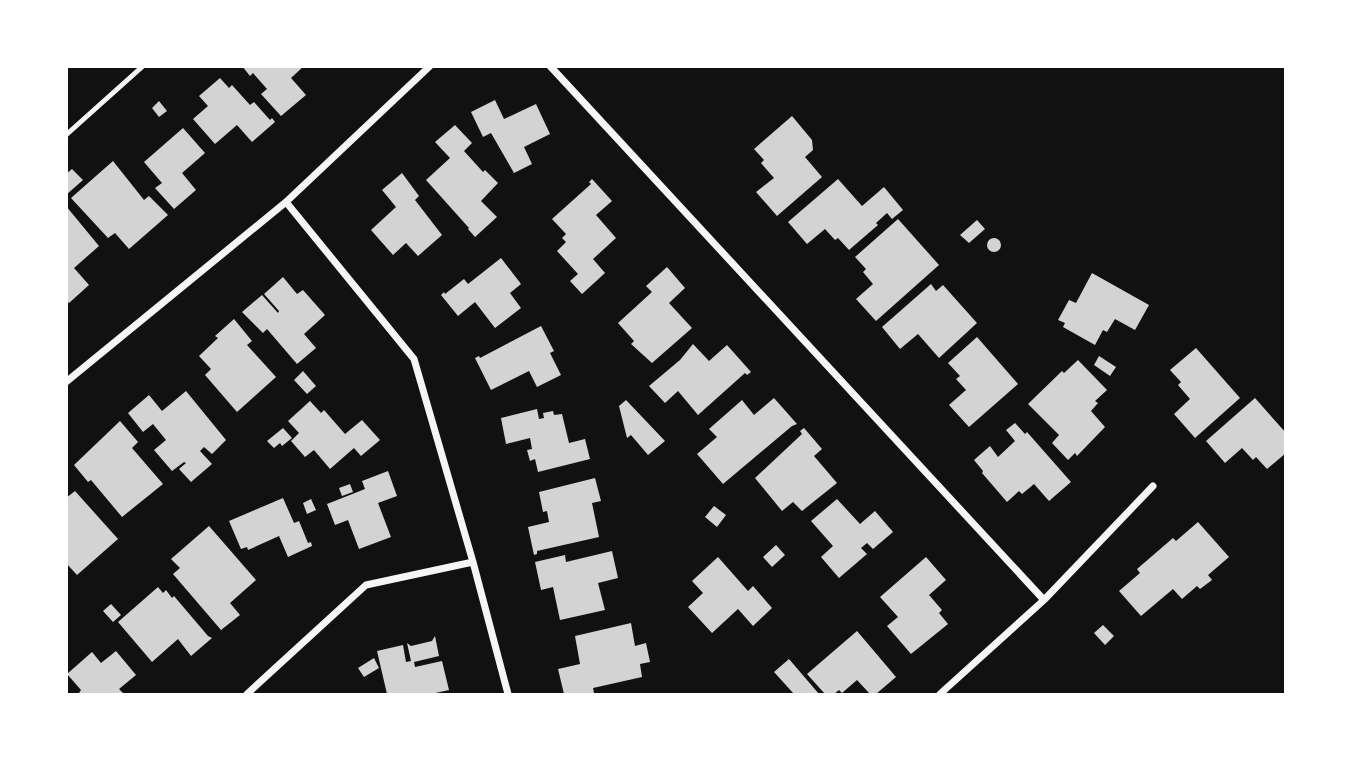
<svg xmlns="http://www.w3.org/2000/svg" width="1352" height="761" font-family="Ubuntu,sans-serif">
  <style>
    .building { fill: #d3d3d3 }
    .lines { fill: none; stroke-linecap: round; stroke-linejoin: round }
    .service { stroke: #f5f5f5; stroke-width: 5 }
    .minor { stroke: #f5f5f5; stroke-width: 7 }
  </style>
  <rect width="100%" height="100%" fill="#111"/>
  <path class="building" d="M242,66H304L291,78L306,95L281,116L261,94L267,89L253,73L250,76Z
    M220,78L229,88L232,85L250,105L254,102L270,120L272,118L275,122L252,142L237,125L215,144L193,119L208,106L199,96Z
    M495,100L504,119L536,104L550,134L524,147L532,164L514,173L491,133L483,137L471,112Z
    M159,101L167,111L159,117L152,108Z
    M792,116L812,140L813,150L805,157L822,177L777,216L756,192L774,178L761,163L764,160L754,149Z
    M455,125L472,143L464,151L483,172L485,170L498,183L481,201L497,217L475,237L468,229L469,228L426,180L450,158L435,142Z
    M183,128L205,153L182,173L196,190L174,209L155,188L162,183L144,162Z
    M113,161L144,200L149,196L168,215L129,249L115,233L108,238L71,198Z
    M72,169L83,180L66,195V174Z
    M402,173L419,196L415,200L442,235L418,256L406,243L393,255L371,230L396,207L382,190Z
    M592,179L612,201L596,215L616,238L593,259L605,273L582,294L570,281L578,274L557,251L566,242L562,238L566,234L552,219L591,184L589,182Z
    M838,179L862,206L884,187L903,210L892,219L887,213L876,223L878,225L849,250L838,238L835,240L825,229L807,244L788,222Z
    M66,206L99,246L74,268L89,285L69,303L66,300Z
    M898,219L939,265L876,321L856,299L873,284L863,272L866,269L855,257Z
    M977,220L985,229L969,243L960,235Z
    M987 245a7 7 0 1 1 14 0a7 7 0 1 1-14 0Z
    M501,258L521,284L510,293L521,308L495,328L475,302L458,316L441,295L444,292L445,294L464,279L468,284Z
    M667,267L685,288L669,303L692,328L652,363L631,344L634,341L618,323L652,292L646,286Z
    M1092,273L1149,305L1135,330L1115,319L1107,332L1103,330L1095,345L1063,327L1065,323L1058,320L1069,300L1076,303Z
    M283,277L297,294L303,290L325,315L304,334L316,348L297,364L267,329L263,333L242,312L262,295L278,313L279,311L264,294Z
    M931,284L936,291L943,285L977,323L939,358L918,334L900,349L882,327Z
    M234,319L252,341L247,345L276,377L237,412L205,375L211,369L199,356L218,338L215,336Z
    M541,326L554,351L550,353L561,375L537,387L529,371L491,390L475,358L479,356L480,358Z
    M977,337L1018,384L969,427L949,405L966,390L956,379L960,376L948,363Z
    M693,344L709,361L727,345L751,372L747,375L745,373L698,415L678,391L665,403L649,386L680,360Z
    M1196,348L1240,398L1195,438L1174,414L1190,399L1178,385L1181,382L1170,370Z
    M1099,356L1116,367L1110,376L1094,365Z
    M1078,360L1107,390L1095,401L1098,403L1091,411L1105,427L1077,456L1075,453L1068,460L1052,443L1059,435L1028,404L1062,371L1064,373Z
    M303,371L316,386L307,394L294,380Z
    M186,391L226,440L212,454L204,447L200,451L212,464L191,482L179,469L186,463L184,462L172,471L154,450L166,440L153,424L143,432L128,413L149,395L162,411Z
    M774,398L797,424L792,426L723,484L697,454L717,437L709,429L742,400L754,415Z
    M1255,398L1286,433V453L1267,469L1256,457L1253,460L1242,448L1225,463L1206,441Z
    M626,400L665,441L648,455L631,435L627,438L619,406Z
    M310,401L321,413L324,410L345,434L362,420L380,440L361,456L354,448L330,469L314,450L305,457L291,441L299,433L288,421Z
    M537,409L539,419L544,418L543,413L553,411L554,415L562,414L569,443L585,439L590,459L538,472L535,459L530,461L527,450L532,449L530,438L506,444L501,418Z
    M120,421L138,442L132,448L163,484L122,517L91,480L88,482L74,465Z
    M1015,423L1025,434L1027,432L1071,482L1049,501L1034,484L1022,494L1019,491L1007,502L982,473L983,471L974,460L990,446L998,457L1015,441L1006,430Z
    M283,428L292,438L282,446L280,443L274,448L267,441Z
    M804,428L822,449L814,456L837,483L802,511L793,502L782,511L755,478L802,434L800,431Z
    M388,471L397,496L378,503L391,537L359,549L348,520L335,525L327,504L365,489L362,481Z
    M595,478L601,501L592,503L599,537L537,551V554L534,555L528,527L549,522L547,511L543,512L539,492Z
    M350,484L353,492L342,496L339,488Z
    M75,491L118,539L77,575L66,563V498Z
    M283,498L294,523L299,521L308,543L311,542L312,546L288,557L279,536L248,550L247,547L241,549L229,521Z
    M311,499L316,510L307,514L303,503Z
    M837,499L860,524L875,511L893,532L873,549L867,543L861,548L867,554L839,578L821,557L833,546L811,521Z
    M714,506L726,515L717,527L705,517Z
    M1198,522L1229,557L1208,575L1212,580L1200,589L1197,586L1182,599L1173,589L1141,616L1119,591L1140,573L1137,569L1173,538L1176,541Z
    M209,526L256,580L230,603L240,615L221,630L173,574L180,568L171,559Z
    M776,545L785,555L772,567L763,557Z
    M612,551L618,578L598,583L605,610L560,620L553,587L541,590L535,562L565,555L566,562Z
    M718,557L748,591L753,586L772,608L753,626L738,609L712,633L688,607L703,593L692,581Z
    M926,557L946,580L929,595L942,610L939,613L948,624L911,654L887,626L898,617L880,597Z
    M158,587L163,593L166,590L172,598L174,596L208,636L212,638L191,656L178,639L152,662L118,622Z
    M111,604L121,615L113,622L103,611Z
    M631,623L635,646L646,643L650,662L640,664L642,677L593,688L594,693L564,694L558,669L580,664L575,636Z
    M1103,625L1114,636L1105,645L1094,633Z
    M857,631L896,677L876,694H870L857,680L842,693L839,690L834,694H825L807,674Z
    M435,636L439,656L414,662L415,667L442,661L449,690L431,694H387L377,651L403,645L406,662L411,661L407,643L411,646L432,641Z
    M116,651L136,675L119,689L124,694H80L79,693L81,690L67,674L92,652L101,663Z
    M374,658L379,668L364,677L358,668Z
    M789,659L819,694H794L774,672Z"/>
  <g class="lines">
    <path class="service" d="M66,135L143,66"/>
    <path class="minor" d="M550,66L1044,600
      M286,202L414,359L473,562L508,694
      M66,382L286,202L430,66
      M247,694L366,585L473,562
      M940,694L1044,600L1153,486"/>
  </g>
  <rect width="1352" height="761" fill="none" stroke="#ffffff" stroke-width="136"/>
</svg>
